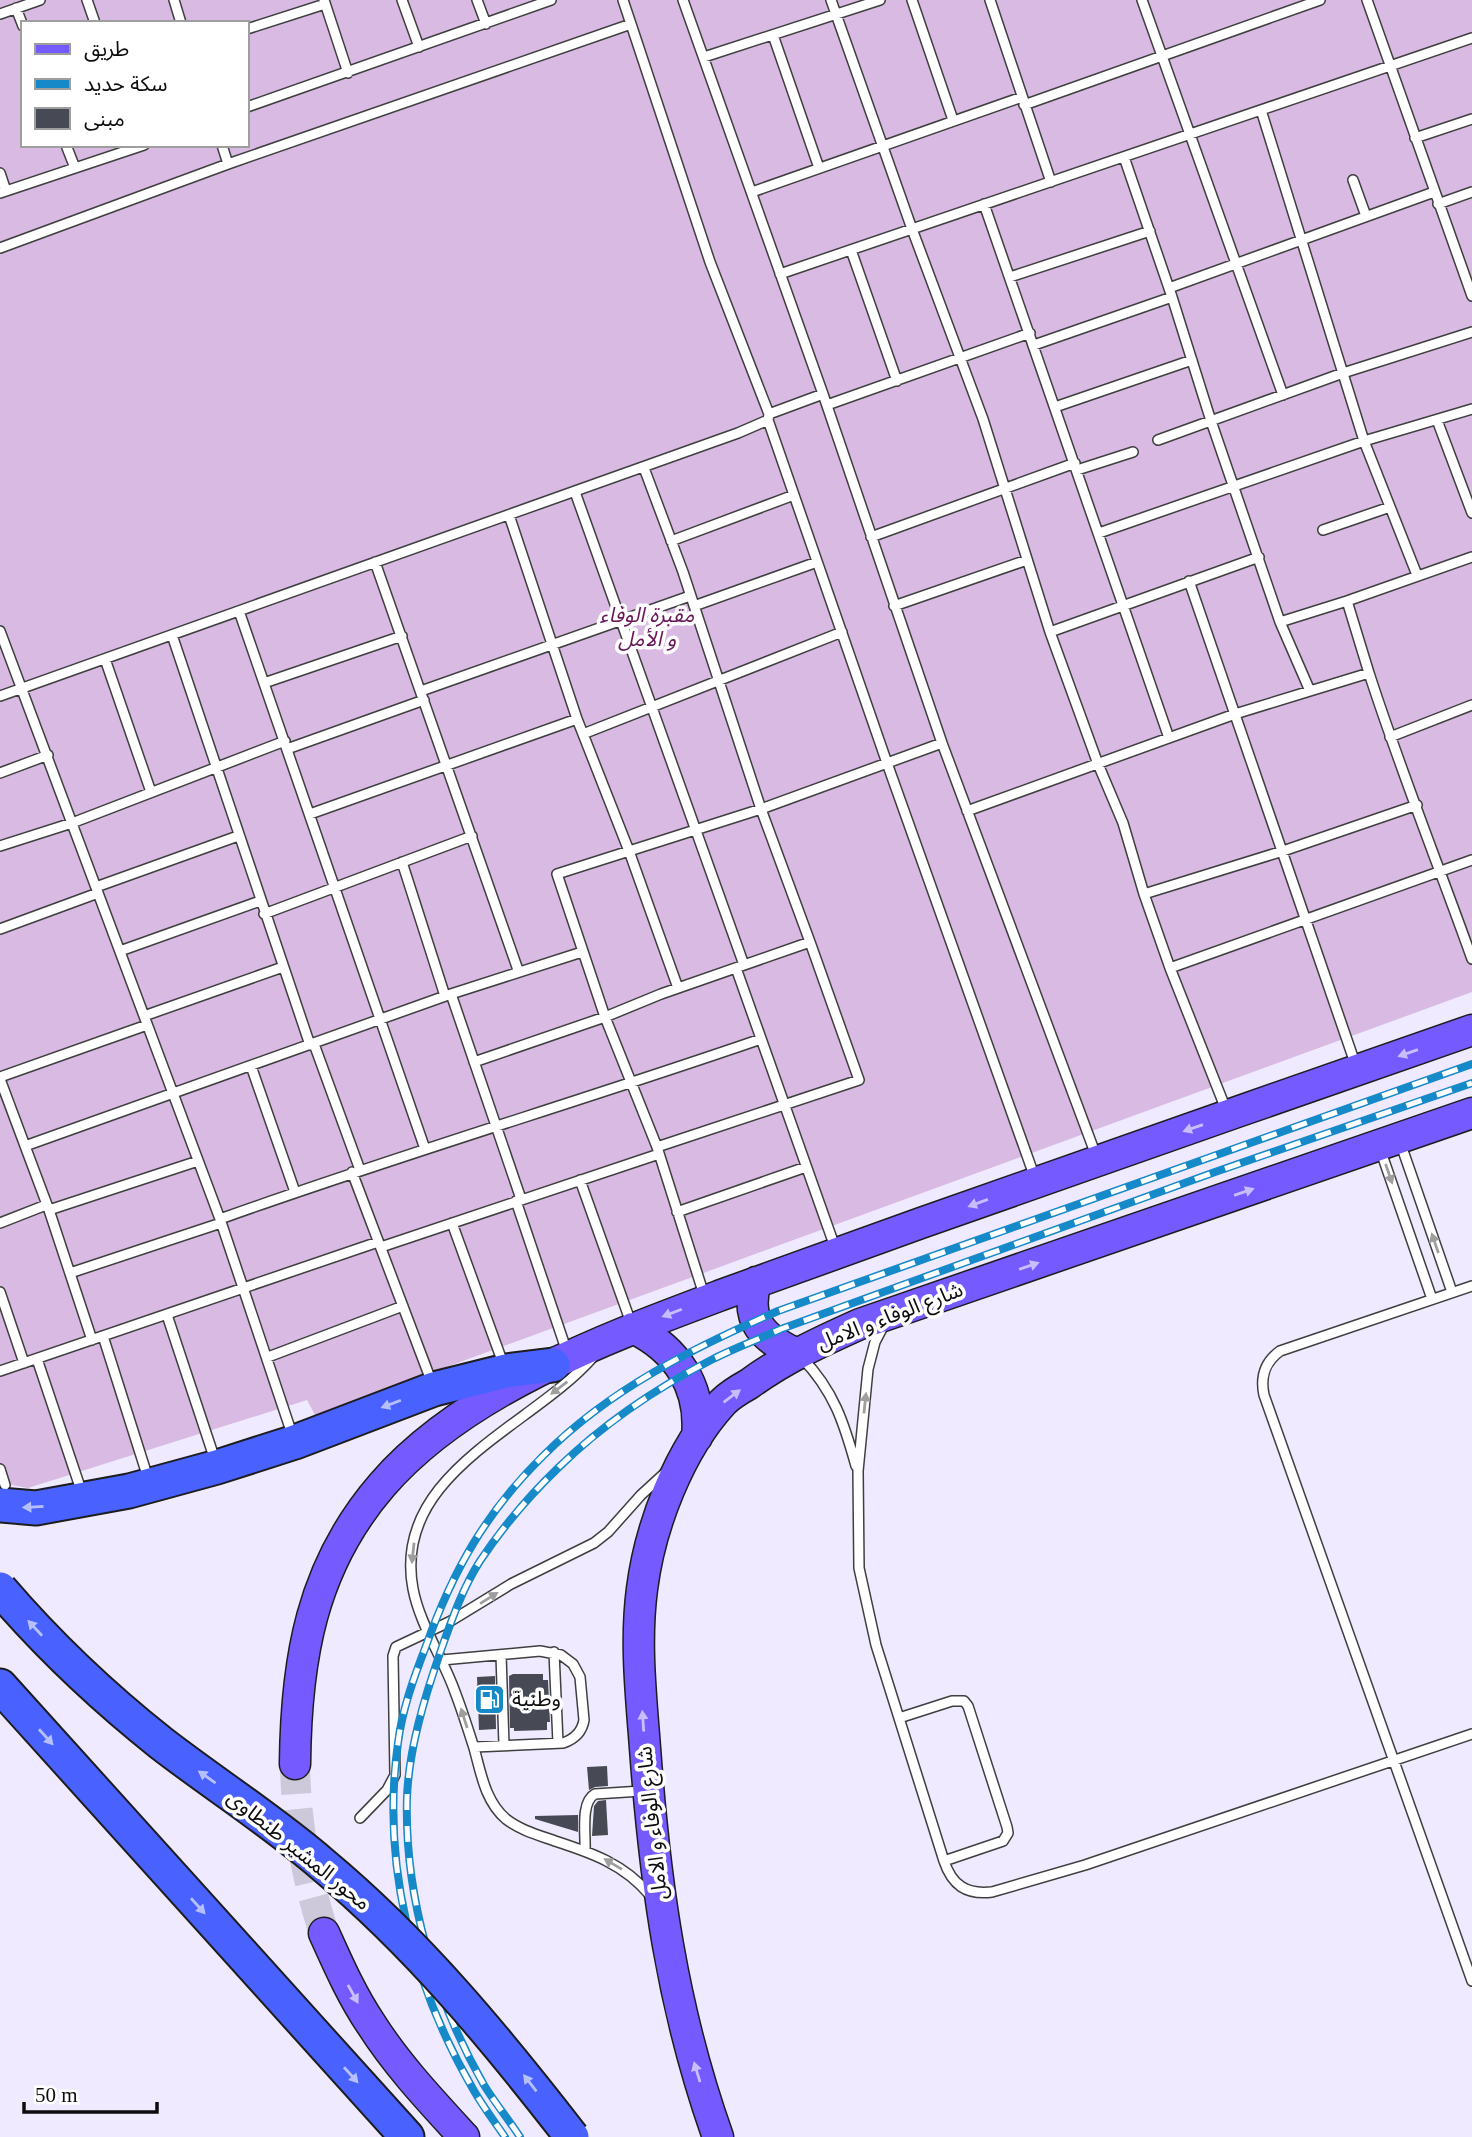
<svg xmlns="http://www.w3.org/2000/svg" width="1472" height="2137" font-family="'Times New Roman','Noto Sans Arabic',serif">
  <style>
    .cemetery { fill: #d8bae3; fill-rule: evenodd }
    .building { fill: #474a55 }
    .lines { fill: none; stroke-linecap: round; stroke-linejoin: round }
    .primary-tunnel { stroke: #cdc9db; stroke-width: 30; stroke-dasharray: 30 15; stroke-linecap: butt }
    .lane-casing { stroke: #3f3f3f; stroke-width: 12 }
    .primary-casing { stroke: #1d1d1d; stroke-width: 33 }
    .highway-casing { stroke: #1d1d1d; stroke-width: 37 }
    .lane { stroke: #fff; stroke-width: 9 }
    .primary { stroke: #755aff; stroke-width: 30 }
    .highway { stroke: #4861ff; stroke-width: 33 }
    .rail-casing { stroke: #1689c9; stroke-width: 8 }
    .rail { stroke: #fff; stroke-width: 5; stroke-dasharray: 16; stroke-linecap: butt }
    .highway-bridge-casing { stroke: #1d1d1d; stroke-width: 37; stroke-linecap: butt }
    .highway-bridge { stroke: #4861ff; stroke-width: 33 }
    .oneway { fill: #c8bdff }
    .oneway2 { fill: #9e9e9e }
    .oneway3 { fill: #b6c0ff }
    .labels { text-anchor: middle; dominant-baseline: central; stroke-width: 7; stroke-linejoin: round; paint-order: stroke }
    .park-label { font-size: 21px; font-style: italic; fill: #691659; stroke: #fff }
    .street-label { font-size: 21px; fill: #0c0c0c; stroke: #fff }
    .poi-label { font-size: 21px; fill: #0c0c0c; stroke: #fff; text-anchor: start }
  </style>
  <rect width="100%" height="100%" fill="#efeaff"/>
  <path class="cemetery" d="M0,0H1472V992L315,1415L307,1400L28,1488L0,1483ZM23,23H247V145H23Z"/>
  <path class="building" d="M513,1674H543V1680H548L550,1722H547V1730L514,1731V1728H510L509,1676Z
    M495,1676L496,1729L479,1730L477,1677Z
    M607,1766L608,1786L595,1787L589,1790L587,1767Z
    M606,1800L608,1835L592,1836L594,1806L598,1801Z
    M578,1815V1832L535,1819V1816Z"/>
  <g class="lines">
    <path class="primary-tunnel" d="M295,1764C296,1823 306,1877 324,1933"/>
    <defs>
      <path id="lane" d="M87,0L95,23
        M174,0L181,23
        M324,0L348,73
        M402,0L419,47
        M477,0L486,24
        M683,0L823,394L942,743L1097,1158
        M831,0L912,229L983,419L1050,632L1098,764L1123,823L1144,894L1170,968L1227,1112
        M912,0L953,120
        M990,0L1051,182
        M1142,0L1283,395
        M1367,0L1472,296
        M16,8L23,26
        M0,14L40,0
        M631,24L710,262L769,414
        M247,29L325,4
        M773,35L819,168
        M704,57L880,0
        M1024,105L1320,0
        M247,107L551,0
        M1261,110L1364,441L1417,575
        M1415,138L1472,119
        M66,145L75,168
        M222,145L228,164
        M1124,157L1172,297L1211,421L1280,622L1347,601L1472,557
        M0,173L6,191
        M1353,180L1366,216
        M752,192L1022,97
        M0,193L144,145
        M984,204L1169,738
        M1438,204L1472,192
        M0,248L228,164L631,24L623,0
        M851,250L897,381
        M780,274L1472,38
        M1010,277L1150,231
        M1169,288L1434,192
        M1034,345L1172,297
        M827,405L1030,333
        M1055,407L1192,360
        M768,420L887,763L1035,1178
        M1437,420L1472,513
        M1158,440L1343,373L1472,332
        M1077,470L1133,452
        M575,492L744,965
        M509,515L577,719
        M1323,530L1390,507
        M1099,533L1364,441L1472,409
        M871,537L1075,463
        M671,541L794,495
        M375,562L518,970
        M1189,581L1356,1066
        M1347,601L1369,673
        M694,606L817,562
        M894,606L1027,560
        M239,611L425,1149
        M0,631L220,1219L293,1437
        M1050,632L1259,557
        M172,635L310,1045
        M105,659L151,792
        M264,683L402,636
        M421,691L690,596
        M1310,691L1369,673C1400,769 1438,864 1472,959
        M0,696L738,433L768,420L769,414L823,394
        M583,734L629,851L678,988
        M1390,737L1472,705
        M287,749L424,700
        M0,773L48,755
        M967,811L1235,714L1310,691L1280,622
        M310,814L577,719L583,734L842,632
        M0,846L72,823L285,741
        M402,862L445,996
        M96,887L238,836
        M1144,894L1283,851L1417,805
        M264,914L472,836
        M0,929L98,893
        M120,951L260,901
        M736,968L836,1250
        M1170,968L1472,860
        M451,994L521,1199
        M144,1016L283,967
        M314,1044L360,1170
        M474,1062L605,1017L557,874L761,809L683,572L644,468
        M251,1066L295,1192
        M0,1077L147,1025
        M0,1079L49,1210L92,1340
        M1400,1142L1452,1292
        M25,1146L451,994L582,952
        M657,1147L859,1080L810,942
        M1380,1149L1432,1299
        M352,1172L432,1383
        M580,1180L631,1323
        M516,1201L567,1352
        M49,1210L198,1161
        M677,1212L806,1167
        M220,1219C399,1155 581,1101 761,1039
        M0,1223L46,1205
        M452,1223L504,1366
        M381,1247L659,1154
        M70,1273L221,1223
        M1472,1286L1280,1351C1265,1362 1260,1376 1264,1395L1472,1981
        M0,1292L24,1363
        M705,1298L657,1147L605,1017L661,994L810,942L761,809L942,743
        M167,1315L215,1460
        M885,1323L875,1342L868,1369L858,1471L859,1568L876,1645L944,1861C952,1885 966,1895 992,1892L1085,1865L1472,1734
        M103,1336L148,1478
        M268,1357L403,1306
        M593,1357C532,1427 391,1473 413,1589C420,1625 443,1658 455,1692C462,1710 468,1729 474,1748C481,1773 485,1801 506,1819C520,1830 538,1835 555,1841C592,1853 624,1864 650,1895
        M802,1358C834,1391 844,1423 856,1466
        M37,1359L82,1493
        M0,1371L378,1242
        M0,1469L5,1485
        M554,1652L558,1743
        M501,1655L504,1745
        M442,1660L540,1651L561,1655L573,1664L580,1677L584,1720C582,1732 575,1739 563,1743L474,1747
        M899,1718L952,1701H964L968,1706L1007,1827L1008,1833L1003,1841L944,1861
        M360,1818L387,1790L395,1775L393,1656L396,1647L449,1622L511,1584L594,1543L608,1532L641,1495L665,1473
        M585,1851C586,1835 580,1802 595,1794L642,1791"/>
      <path id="primary" d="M756,1282C744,1321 764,1339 797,1354
        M633,1328C677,1349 702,1387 697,1437
        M295,1764C296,1660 311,1567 382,1485C464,1390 609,1337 724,1294C790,1270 856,1246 921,1223C1105,1158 1288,1094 1472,1030
        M324,1933C338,1964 352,1996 371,2024C397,2065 431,2101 464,2137
        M718,2137C672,2008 655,1884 645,1748C641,1695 635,1642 642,1589C650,1526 679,1450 723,1402C730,1395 740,1389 749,1384C783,1359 822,1341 860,1324L1472,1113"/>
      <path id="highway" d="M0,1505L36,1508L129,1491L217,1467L295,1442L434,1389L506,1371L553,1365
        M0,1686L407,2137"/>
    </defs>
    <use href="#lane" class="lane-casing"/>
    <use href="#primary" class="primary-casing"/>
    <use href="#highway" class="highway-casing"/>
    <use href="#lane" class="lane"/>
    <use href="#primary" class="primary"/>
    <use href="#highway" class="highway"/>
    <defs>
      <path id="rail" d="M505,2137C494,2121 482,2105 473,2089C412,1984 381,1863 398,1743C402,1710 414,1677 426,1646C453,1570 486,1512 544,1455C610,1389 693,1348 778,1311L1472,1064
        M520,2137C509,2120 495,2103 484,2085C435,1999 404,1897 407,1797C409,1749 424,1699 440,1653C451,1622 462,1589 480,1561C502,1528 529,1496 558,1468C602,1425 658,1387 713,1359C735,1348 759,1339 781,1329L1215,1172L1472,1083"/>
    </defs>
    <use href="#rail" class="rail-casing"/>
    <use href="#rail" class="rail"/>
    <defs>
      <path id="highway-bridge" d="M0,1589C48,1645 103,1697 161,1743C214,1784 271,1820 322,1864C418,1944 496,2039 572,2137"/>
    </defs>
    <use href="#highway-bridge" class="highway-bridge-casing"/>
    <use href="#highway-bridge" class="highway-bridge"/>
  </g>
  <defs><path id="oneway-solid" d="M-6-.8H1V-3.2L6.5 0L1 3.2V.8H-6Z" transform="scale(1.75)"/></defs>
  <g class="oneway">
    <use href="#oneway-solid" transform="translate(1408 1053) rotate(161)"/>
    <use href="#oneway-solid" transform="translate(1193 1128) rotate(161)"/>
    <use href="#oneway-solid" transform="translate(1244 1192) rotate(-19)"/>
    <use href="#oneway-solid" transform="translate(978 1203) rotate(160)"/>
    <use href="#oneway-solid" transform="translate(1029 1266) rotate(-19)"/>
    <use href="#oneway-solid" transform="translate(672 1313) rotate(159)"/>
    <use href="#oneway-solid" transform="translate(732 1396) rotate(-37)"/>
    <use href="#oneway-solid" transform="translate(643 1721) rotate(-94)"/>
    <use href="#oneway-solid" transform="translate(353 1994) rotate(61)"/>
    <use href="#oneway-solid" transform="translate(697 2072) rotate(-107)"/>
  </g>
  <g class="oneway2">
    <use href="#oneway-solid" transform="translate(1389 1174) rotate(71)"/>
    <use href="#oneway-solid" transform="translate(1435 1243) rotate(-109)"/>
    <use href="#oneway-solid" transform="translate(559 1388) rotate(143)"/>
    <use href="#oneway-solid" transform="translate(865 1403) rotate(-84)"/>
    <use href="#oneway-solid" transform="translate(413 1553) rotate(96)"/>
    <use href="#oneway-solid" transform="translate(489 1598) rotate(-32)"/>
    <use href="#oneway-solid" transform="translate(464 1718) rotate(-108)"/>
    <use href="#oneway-solid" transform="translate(613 1864) rotate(-149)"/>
  </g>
  <g class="oneway3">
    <use href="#oneway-solid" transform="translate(391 1404) rotate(159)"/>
    <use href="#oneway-solid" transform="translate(33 1507) rotate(177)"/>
    <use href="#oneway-solid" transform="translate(35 1628) rotate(-133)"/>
    <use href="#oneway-solid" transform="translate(46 1737) rotate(48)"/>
    <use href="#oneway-solid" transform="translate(207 1777) rotate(-145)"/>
    <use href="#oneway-solid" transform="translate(198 1906) rotate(48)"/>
    <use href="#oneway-solid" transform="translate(351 2075) rotate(48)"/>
    <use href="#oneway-solid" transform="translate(530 2083) rotate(-128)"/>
  </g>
  <defs>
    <symbol id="fuel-square" viewBox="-11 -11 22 22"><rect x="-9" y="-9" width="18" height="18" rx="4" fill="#1689c9" stroke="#fff"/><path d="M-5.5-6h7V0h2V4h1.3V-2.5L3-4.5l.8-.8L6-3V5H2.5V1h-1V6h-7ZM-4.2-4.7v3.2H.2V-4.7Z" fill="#fff"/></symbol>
  </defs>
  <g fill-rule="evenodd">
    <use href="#fuel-square" x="472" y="1682" width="35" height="35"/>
  </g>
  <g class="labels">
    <g class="park-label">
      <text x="647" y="615">مقبرة الوفاء<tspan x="647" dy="24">و الأمل</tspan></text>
    </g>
    <g class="street-label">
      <text transform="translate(890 1316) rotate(-21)">شارع الوفاء و الامل</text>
      <text transform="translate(652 1823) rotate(-96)">شارع الوفاء و الامل</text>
      <text transform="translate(299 1850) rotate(39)">محور المشير طنطاوى</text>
    </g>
    <g class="poi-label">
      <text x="512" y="1699">وطنية</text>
    </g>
  </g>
  <rect x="21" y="21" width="228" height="126" fill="#ffffff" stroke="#9e9e9e" stroke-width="2"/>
  <rect x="35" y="44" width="35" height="10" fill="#755aff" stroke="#9e9e9e" stroke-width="2"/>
  <text x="84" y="56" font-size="21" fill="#0c0c0c">طريق</text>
  <rect x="35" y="79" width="35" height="10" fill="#1689c9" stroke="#9e9e9e" stroke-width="2"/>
  <text x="84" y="91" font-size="21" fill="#0c0c0c">سكة حديد</text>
  <rect x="35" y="108" width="35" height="21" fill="#474a55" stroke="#9e9e9e" stroke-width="2"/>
  <text x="84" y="126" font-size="21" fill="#0c0c0c">مبنى</text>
  <path d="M24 2102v10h133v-10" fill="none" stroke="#0c0c0c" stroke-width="3.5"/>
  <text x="35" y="2102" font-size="21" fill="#0c0c0c" stroke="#ffffff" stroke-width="5" paint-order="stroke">50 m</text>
</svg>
